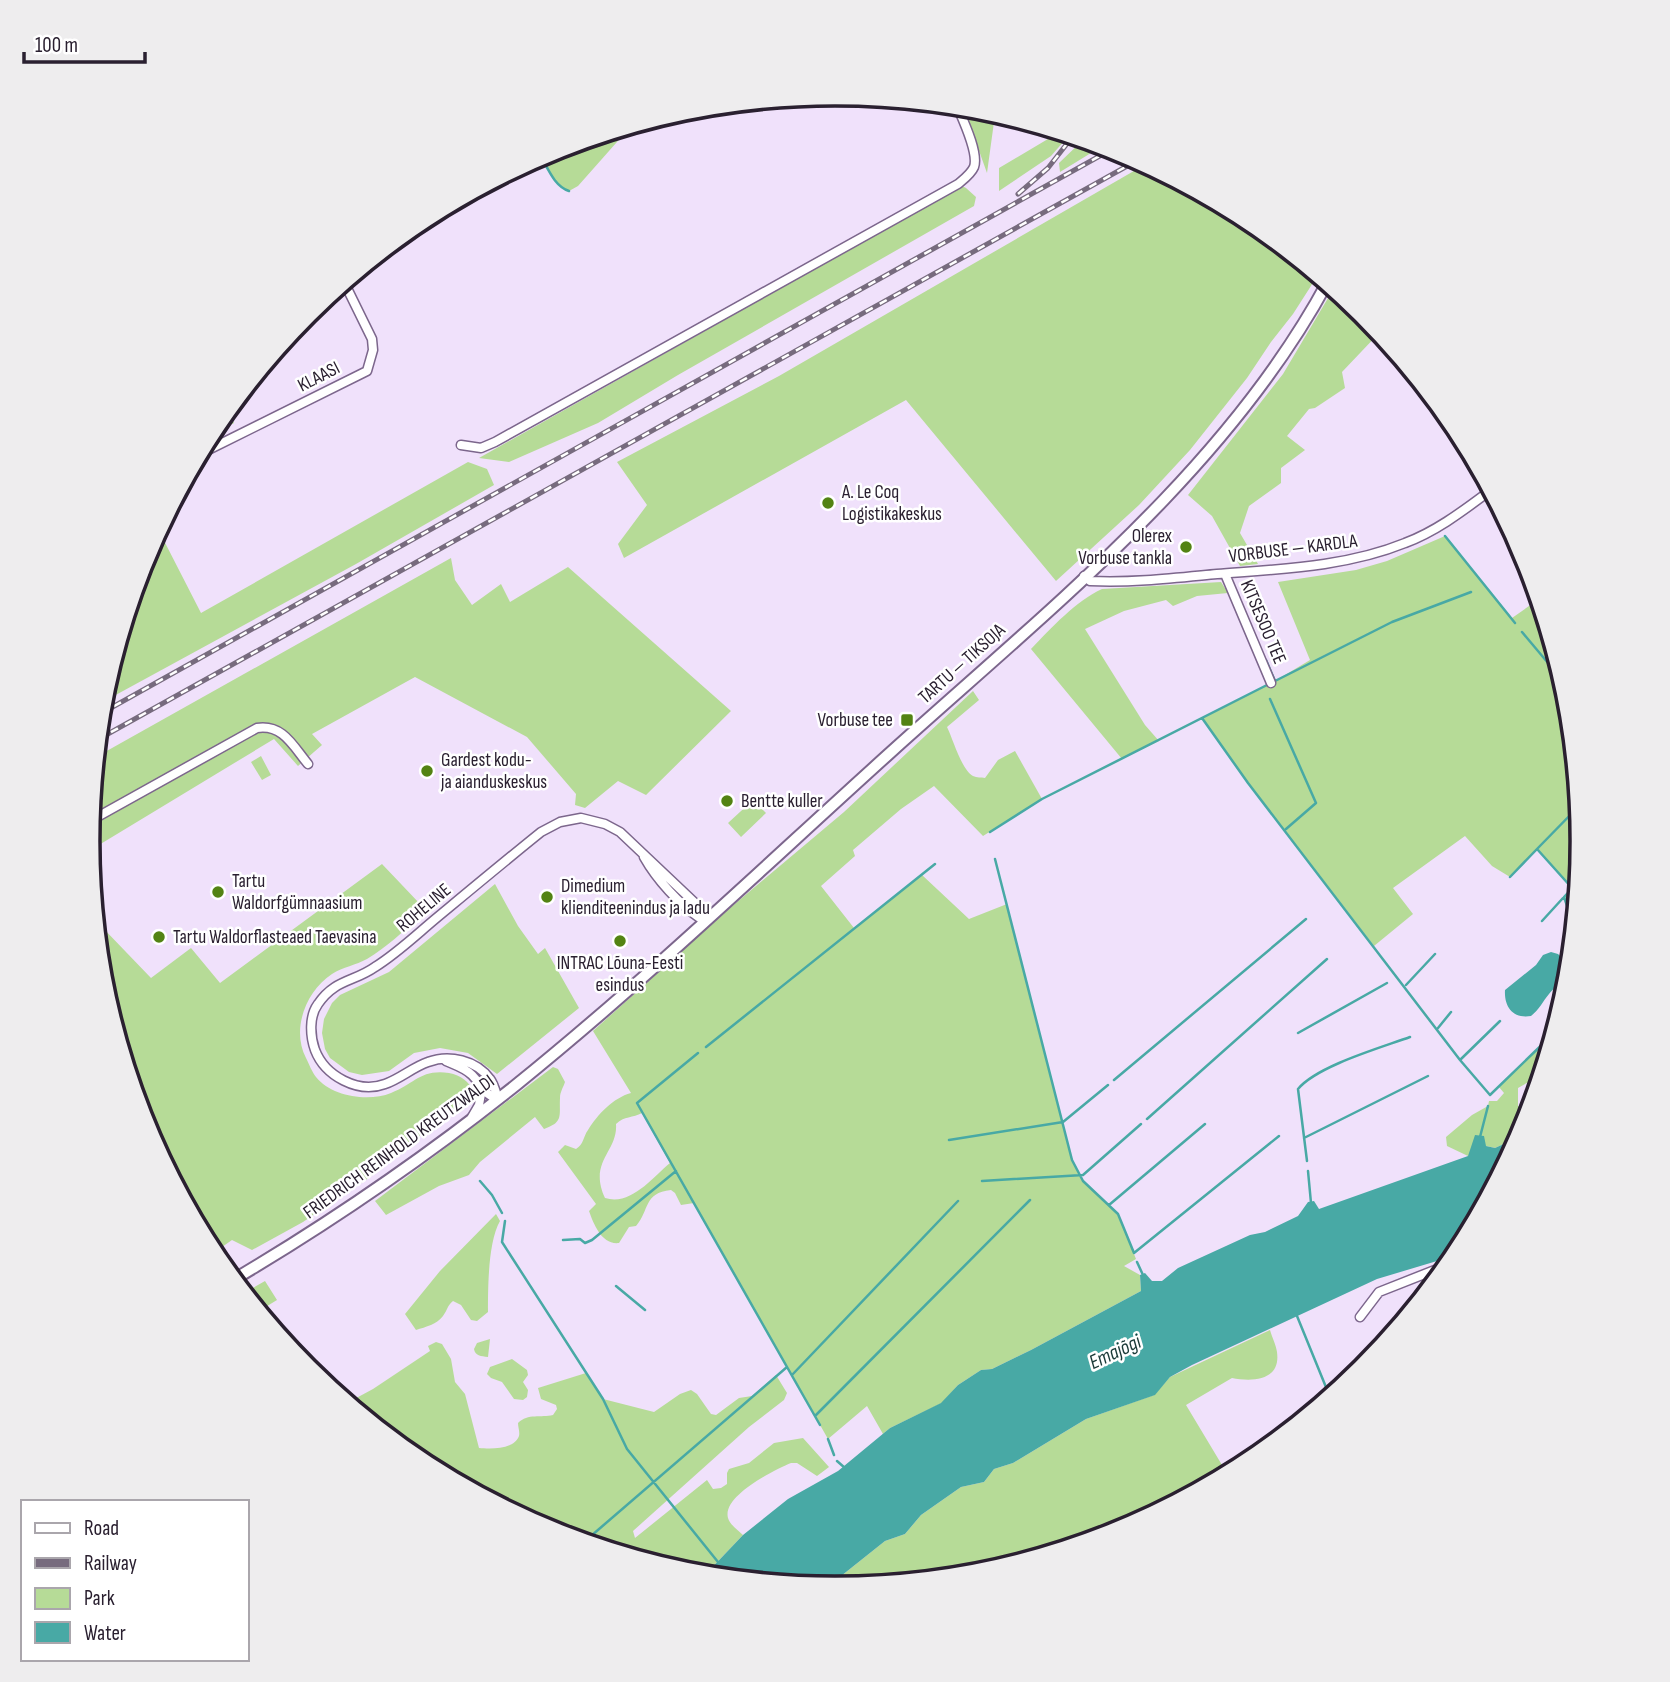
<svg xmlns="http://www.w3.org/2000/svg" width="1670" height="1682" font-family="'Sofia Sans Condensed',sans-serif">
  <style>
    .green { fill: #b6db97; fill-rule: evenodd }
    .water { fill: #48a9a5 }
    .lines { fill: none; stroke-linecap: round; stroke-linejoin: round }
    .stream { stroke: #48a9a5; stroke-width: 2.5 }
    .minor-casing { stroke: #7c668c; stroke-width: 11 }
    .major-casing { stroke: #7c668c; stroke-width: 14 }
    .minor { stroke: #fff; stroke-width: 8 }
    .major { stroke: #fff; stroke-width: 10 }
    .rail-casing { stroke: #776b7e; stroke-width: 5 }
    .rail { stroke: #fff; stroke-width: 2.5; stroke-dasharray: 8; stroke-linecap: butt }
    .poi-dot { fill: #538313; stroke: #fff; stroke-width: 2.5 }
    .labels { text-anchor: middle; dominant-baseline: central; stroke-width: 5; stroke-linejoin: round; paint-order: stroke }
    .street-label { font-size: 19px; fill: #2a2030; stroke: #fff }
    .poi-label { font-size: 19px; fill: #2a2030; stroke: #fff; text-anchor: start }
    .water-label { font-size: 21px; font-style: italic; fill: #1b3a38; stroke: #fff }
    .rim { fill: none; stroke: #2a2030; stroke-width: 3.5 }
  </style>
  <rect width="100%" height="100%" fill="#f0e1fb"/>
  <path class="green" d="M963,106L988,110L994,122L987,173Z
    M632,125L578,186L569,191C554,186 548,168 540,155L549,150Z
    M1058,133L1065,140L1051,156L999,191V168Z
    M1084,139L1104,145L1060,172L1059,163Z
    M1146,164L1251,220L1318,275L1293,314L1271,342L1247,378L1190,450L1139,505L1056,581L906,400L624,558L618,544L647,505L617,462L779,376Z
    M962,186L966,188L976,197L974,206L678,375L598,423L509,462L479,458Z
    M1334,288L1364,313L1380,332L1342,372L1345,388L1315,408L1309,409L1287,436L1305,450L1281,468V483L1249,506L1240,533L1258,564L1240,566L1212,516L1188,495L1283,374Z
    M227,410L234,423L208,437Z
    M468,462L487,469L494,485L356,564L101,703L145,555L158,529L201,613Z
    M1445,536L1512,618L1539,599L1568,696L1582,841L1574,926L1564,897L1572,888L1537,849L1510,877L1492,866L1465,836L1393,888L1413,914L1374,946L1248,783L1202,718L1275,681L1310,660L1278,582L1356,570L1387,561Z
    M451,558L455,580L472,605L501,584L510,602L568,567L731,711L646,795L618,781L585,808L575,805L576,794L527,737L415,677L312,734L322,745L298,766L274,739L89,851L88,841L96,757Z
    M1221,582L1228,593L1197,596L1173,606L1166,600L1124,611L1085,629L1145,725L1159,741L1122,759L1031,649C1050,629 1077,600 1102,589Z
    M973,691L979,700L947,727C953,739 961,769 973,776C977,778 981,777 985,778L998,760L1015,751L1042,799L983,836L934,786L901,809L853,850L855,856L821,886L854,928L922,875L969,919L1007,904L1072,1160L1083,1181L1118,1214L1136,1259L1124,1266L1140,1275L1141,1291L1031,1350L992,1369L981,1370L958,1385L942,1403L890,1428L883,1434L867,1406L828,1439L694,1203L681,1205L675,1193L671,1190C643,1193 650,1210 636,1226L629,1227L619,1243C602,1245 594,1225 589,1211L596,1204L558,1152L565,1145L576,1149C584,1144 583,1137 588,1130C598,1114 613,1098 631,1093L593,1031L730,908L844,812ZM642,1113L670,1163C652,1178 631,1206 605,1198C588,1161 618,1152 616,1124C624,1116 633,1118 642,1113Z
    M261,756L271,775L262,780L251,762Z
    M753,800L766,813L741,837L728,823Z
    M382,864L421,905L422,916C404,930 386,948 367,959C356,965 343,967 332,974C306,991 291,1029 306,1058C309,1064 312,1072 316,1077C332,1097 369,1102 391,1093C415,1084 420,1069 449,1073C461,1075 469,1082 474,1092L367,1179L303,1222L252,1250L232,1240L212,1254L144,1127L102,986L96,926H101L151,978L191,948L220,983Z
    M495,884L518,926L538,954L545,948L579,1008L497,1074L468,1053L440,1048L414,1053L389,1071L362,1075L349,1072L330,1058L325,1049L322,1033L324,1019L332,1003L340,995L389,972Z
    M1554,1033L1536,1092L1532,1080L1518,1088V1106L1525,1108L1532,1105L1521,1136L1495,1148L1486,1146L1468,1156L1447,1146L1446,1137L1472,1115L1488,1106L1489,1101H1497L1504,1093L1499,1087Z
    M553,1067L558,1069L565,1082C563,1088 560,1092 560,1098C559,1116 564,1122 544,1129L535,1117L480,1162L469,1175L439,1186L386,1215L375,1201Z
    M496,1214L500,1221C488,1242 488,1287 488,1312L477,1321L471,1320L461,1305L453,1301C447,1306 448,1309 443,1316C437,1324 426,1327 416,1330L405,1314L440,1271Z
    M265,1281L277,1300L259,1311L244,1293Z
    M1270,1330C1272,1337 1276,1345 1277,1352C1281,1381 1252,1382 1232,1378L1186,1405L1228,1475L1121,1532L980,1574L826,1588L885,1541L905,1534L921,1515L961,1487L984,1482L994,1469L1013,1463L1086,1419L1154,1395L1170,1377Z
    M490,1339L488,1357C481,1356 475,1356 474,1349L477,1343Z
    M436,1342L442,1344L451,1359L455,1382L465,1394L479,1448C490,1449 514,1450 519,1436C520,1432 518,1427 518,1423C528,1413 541,1418 553,1415L557,1409L556,1405L541,1399L538,1388L586,1373L603,1399L654,1412L680,1394L691,1390L697,1394L711,1414L716,1415L739,1398L752,1396L776,1375L787,1393L784,1400L749,1427L633,1531L635,1538L707,1480L713,1489L721,1488L727,1484V1473L729,1469L749,1463L774,1443L803,1438L829,1467L817,1476L797,1463H791C774,1470 722,1496 728,1518C730,1525 738,1530 743,1535L704,1576L689,1574L549,1531L419,1462L347,1403L373,1389L430,1351L428,1346Z
    M512,1359L527,1370L528,1375L523,1382L528,1390L527,1397L523,1400L514,1399L502,1382L491,1378L487,1374L490,1367Z"/>
  <path class="water" d="M1551,952L1558,954L1566,962C1571,985 1560,980 1549,994C1543,1001 1539,1010 1531,1016C1513,1019 1504,1007 1505,990L1536,965L1543,955Z
    M1475,1135L1484,1136L1486,1146L1495,1148L1521,1136L1457,1255L1377,1279L1192,1365L1170,1377L1155,1395L1086,1419L1013,1463L994,1469L984,1482L961,1487L921,1515L905,1534L885,1541L826,1588L704,1576L743,1535L788,1499L838,1471L890,1428L941,1403L958,1385L981,1370L992,1369L1031,1350L1141,1291L1140,1275L1145,1273L1152,1281H1162L1178,1268L1250,1235L1265,1232L1298,1216L1308,1202L1314,1201L1319,1209L1468,1156Z"/>
  <g class="lines">
    <path class="stream" d="M540,155C548,168 554,186 569,191
      M1445,536L1515,623
      M1522,632L1564,682
      M1266,660L1275,681L1392,622L1471,592
      M1270,699L1316,803L1286,829
      M1202,718L1248,783L1460,1060L1490,1095L1554,1033
      M990,832L1042,799L1267,685
      M995,859L1072,1160L1083,1181L1118,1214L1134,1253L1279,1136
      M1510,877L1537,849
      M1572,888L1537,849L1579,806
      M1542,921L1563,898
      M1574,926L1564,897L1579,881
      M1406,985L1435,954
      M1438,1028L1451,1012
      M1298,1033L1387,983
      M706,1047L935,864
      M698,1053L637,1103L820,1425
      M1460,1060L1500,1021
      M1114,1080L1306,919
      M1147,1119L1327,959
      M1480,1137L1488,1106
      M1304,1138L1428,1076
      M949,1140L1063,1122L1108,1085
      M1307,1161L1298,1089C1317,1066 1380,1048 1410,1037
      M1308,1171L1311,1203
      M480,1181L492,1195L502,1213
      M982,1181L1083,1175L1141,1124
      M1109,1205L1205,1124
      M505,1221L502,1242L603,1399L627,1449L718,1562
      M563,1240L580,1239L585,1243L592,1240L676,1171
      M1137,1262L1143,1275
      M616,1286L645,1310
      M1297,1316L1330,1397
      M792,1375L958,1201
      M815,1416L1030,1200
      M828,1439L834,1455
      M837,1461L845,1468
      M584,1542L787,1367"/>
    <defs>
      <path id="minor" d="M461,445L481,448L495,442L958,184C964,179 971,174 974,167C979,153 963,120 957,106
        M198,455L367,371L373,350L372,339L344,282
        M1225,574L1271,683
        M1084,576L1090,581C1133,583 1175,578 1217,574C1280,569 1346,567 1405,543C1437,531 1464,510 1491,490
        M90,821L257,728C283,724 293,746 308,764
        M644,857C657,880 679,904 701,919
        M446,1061C455,1065 465,1068 472,1075C482,1085 484,1095 498,1099
        M498,1099C496,1093 494,1084 490,1079C476,1060 449,1054 428,1062C413,1067 400,1079 385,1084C358,1094 325,1076 315,1050C310,1036 309,1016 318,1004C335,979 354,982 375,967C396,954 415,936 434,920C469,891 505,861 541,832L560,822L581,818L605,824L620,832L695,903L704,921
        M472,1117L479,1105L482,1088
        M1360,1317L1379,1292L1450,1264"/>
      <path id="major" d="M233,1280C331,1222 427,1156 516,1085C646,980 767,864 891,752C1047,611 1226,470 1327,283"/>
    </defs>
    <use href="#minor" class="minor-casing"/>
    <use href="#major" class="major-casing"/>
    <use href="#minor" class="minor"/>
    <use href="#major" class="major"/>
    <defs>
      <path id="rail" d="M1018,194L1048,168L1073,136
        M100,714L1114,148
        M97,740L1138,160"/>
    </defs>
    <use href="#rail" class="rail-casing"/>
    <use href="#rail" class="rail"/>
  </g>
  <g class="poi-dot">
    <circle cx="828" cy="503" r="7"/>
    <circle cx="1186" cy="547" r="7"/>
    <rect x="900" y="713" width="14" height="14" rx="3.5"/>
    <circle cx="427" cy="771" r="7"/>
    <circle cx="727" cy="801" r="7"/>
    <circle cx="218" cy="892" r="7"/>
    <circle cx="547" cy="897" r="7"/>
    <circle cx="159" cy="937" r="7"/>
    <circle cx="620" cy="941" r="7"/>
  </g>
  <g class="labels">
    <g class="street-label">
      <text transform="translate(319 377) rotate(-27)">KLAASI</text>
      <text transform="translate(1293 549) rotate(-7)">VORBUSE — KARDLA</text>
      <text transform="translate(1263 622) rotate(67)">KITSESOO TEE</text>
      <text transform="translate(962 664) rotate(-42)">TARTU — TIKSOJA</text>
      <text transform="translate(424 908) rotate(-40)">ROHELINE</text>
      <text transform="translate(399 1147) rotate(-36)">FRIEDRICH REINHOLD KREUTZWALDI</text>
    </g>
    <g class="poi-label">
      <text x="842" y="492">A. Le Coq<tspan x="842" dy="22">Logistikakeskus</tspan></text>
      <text x="1172" y="536" text-anchor="end">Olerex<tspan x="1172" dy="22">Vorbuse tankla</tspan></text>
      <text x="893" y="720" text-anchor="end">Vorbuse tee</text>
      <text x="441" y="760">Gardest kodu-<tspan x="441" dy="22">ja aianduskeskus</tspan></text>
      <text x="741" y="801">Bentte kuller</text>
      <text x="232" y="881">Tartu<tspan x="232" dy="22">Waldorfgümnaasium</tspan></text>
      <text x="561" y="886">Dimedium<tspan x="561" dy="22">klienditeenindus ja ladu</tspan></text>
      <text x="173" y="937">Tartu Waldorflasteaed Taevasina</text>
      <text x="620" y="963" text-anchor="middle">INTRAC Lõuna-Eesti<tspan x="620" dy="22">esindus</tspan></text>
    </g>
    <g class="water-label">
      <text transform="translate(1115 1352) rotate(-25)">Emajõgi</text>
    </g>
  </g>
  <path d="M0 0H1670V1682H0ZM100 841a735 735 0 1 1 1470 0a735 735 0 1 1-1470 0Z" fill="#eeedee" fill-rule="evenodd"/>
  <path class="rim" d="M100 841a735 735 0 1 1 1470 0a735 735 0 1 1-1470 0Z"/>
  <rect x="21" y="1500" width="228" height="161" fill="#ffffff" stroke="#aaa6ac" stroke-width="2"/>
  <rect x="35" y="1523" width="35" height="10" fill="#ffffff" stroke="#aaa6ac" stroke-width="2"/>
  <text x="84" y="1535" font-size="21" fill="#2a2030">Road</text>
  <rect x="35" y="1558" width="35" height="10" fill="#776b7e" stroke="#aaa6ac" stroke-width="2"/>
  <text x="84" y="1570" font-size="21" fill="#2a2030">Railway</text>
  <rect x="35" y="1588" width="35" height="21" fill="#b6db97" stroke="#aaa6ac" stroke-width="2"/>
  <text x="84" y="1605" font-size="21" fill="#2a2030">Park</text>
  <rect x="35" y="1622" width="35" height="21" fill="#48a9a5" stroke="#aaa6ac" stroke-width="2"/>
  <text x="84" y="1640" font-size="21" fill="#2a2030">Water</text>
  <path d="M24 52v10h121v-10" fill="none" stroke="#2a2030" stroke-width="3.5"/>
  <text x="35" y="52" font-size="21" fill="#2a2030" stroke="#ffffff" stroke-width="5" paint-order="stroke">100 m</text>
</svg>
